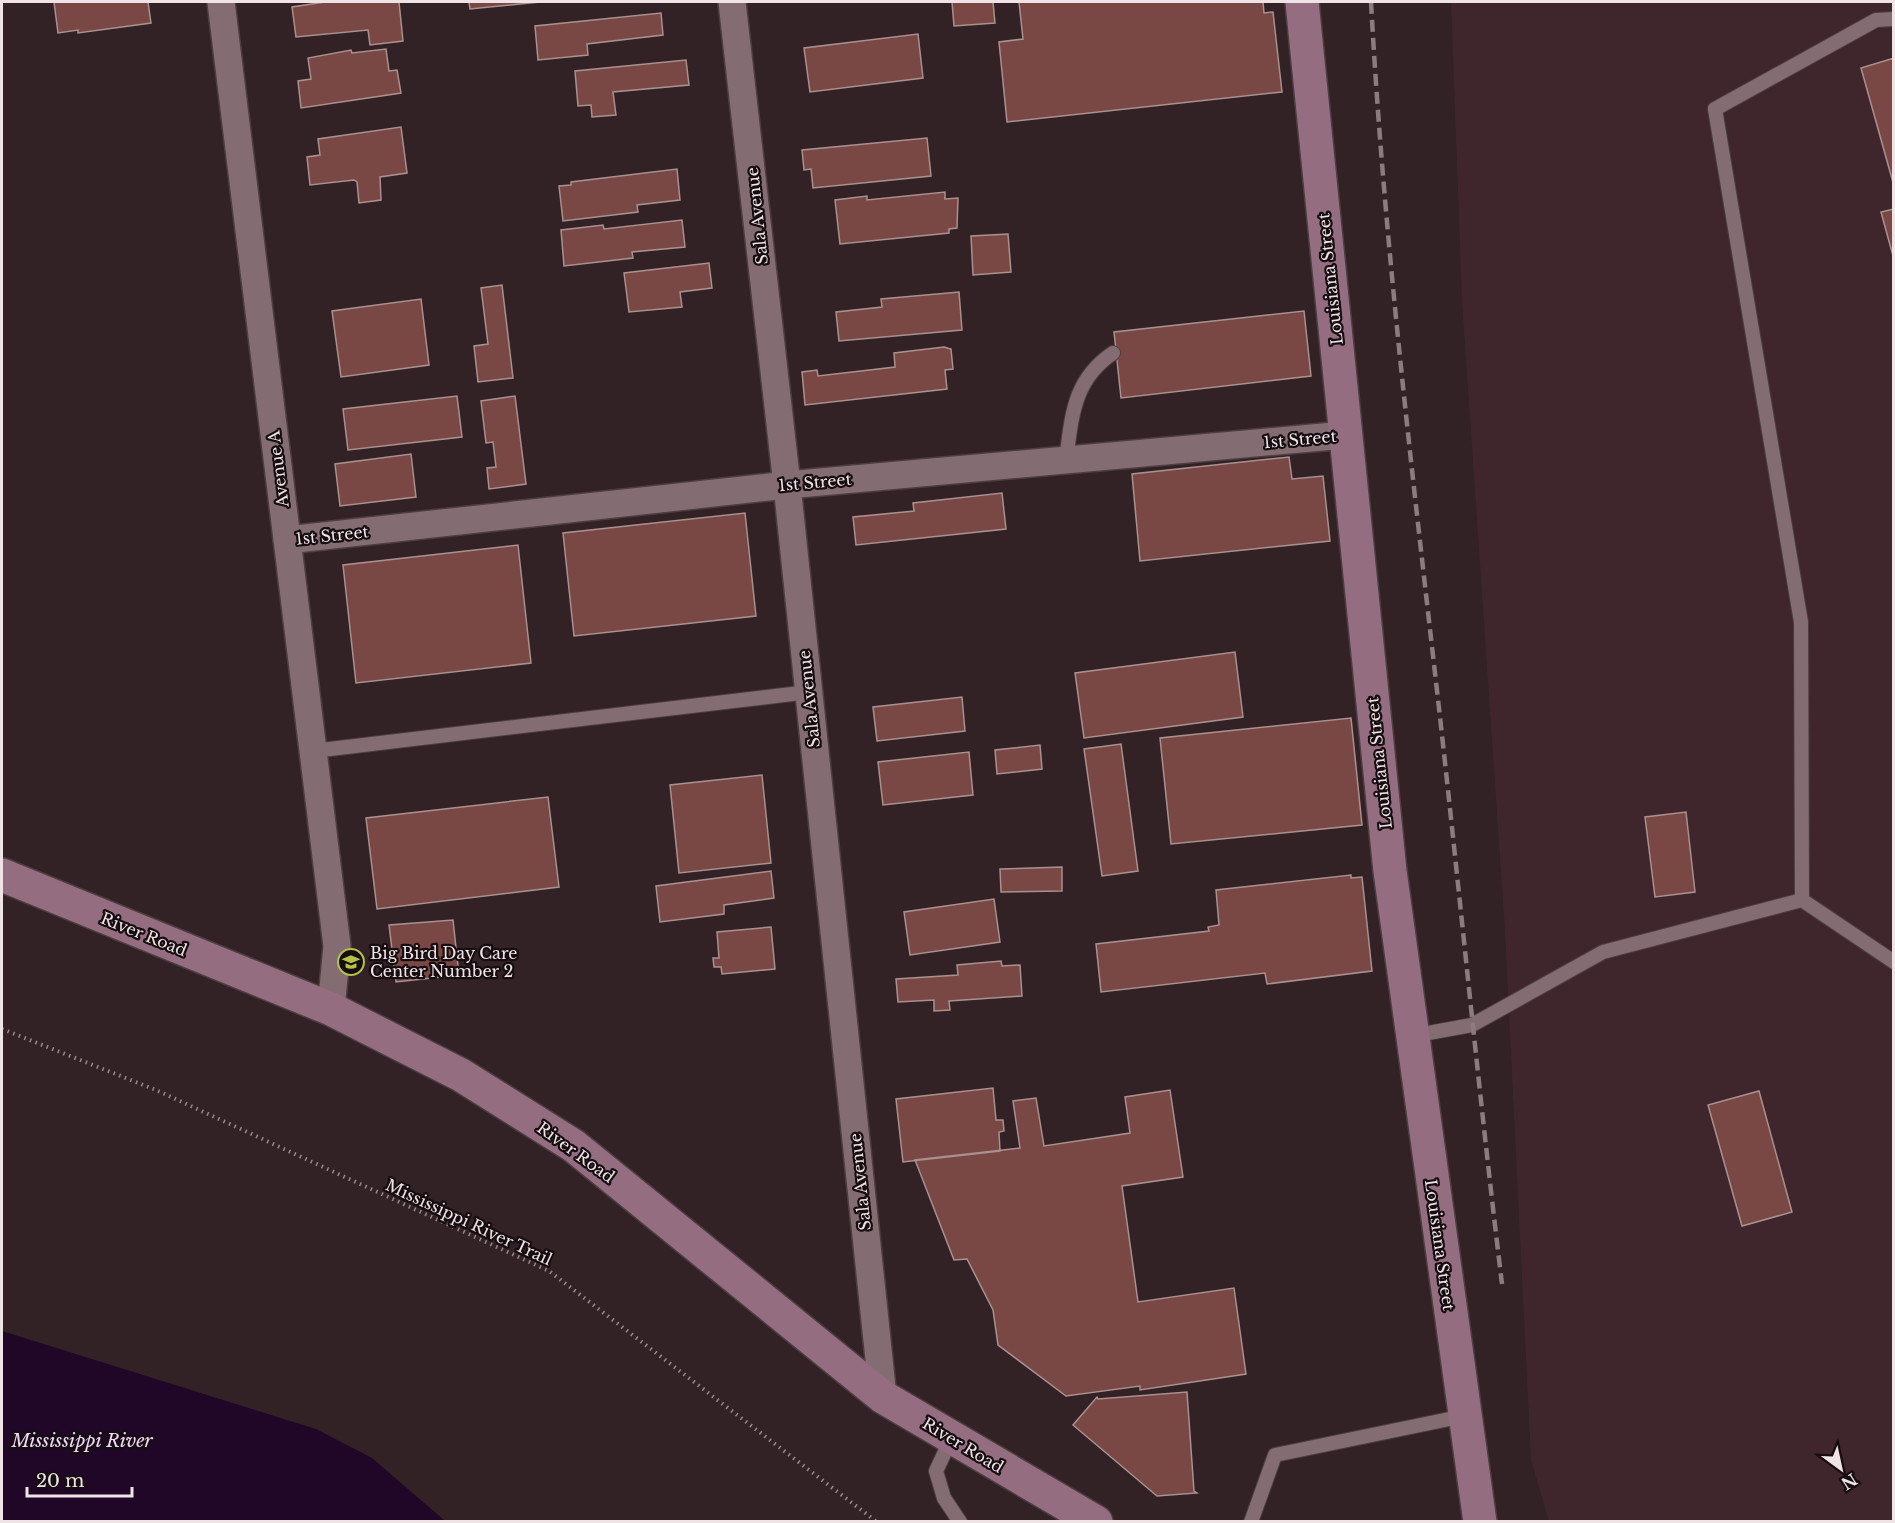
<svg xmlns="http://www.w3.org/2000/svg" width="1895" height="1523" font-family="'Libre Baskerville',serif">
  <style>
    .built { fill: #3f262d }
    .water { fill: #200728 }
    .building { fill: #794844; stroke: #a9918f; stroke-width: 1.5 }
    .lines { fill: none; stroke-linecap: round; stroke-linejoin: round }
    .service-casing { stroke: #4d3e42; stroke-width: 16 }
    .minor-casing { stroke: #4d3e42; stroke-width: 30 }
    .secondary-casing { stroke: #4d3e42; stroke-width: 36 }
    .path { stroke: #97898c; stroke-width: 4; stroke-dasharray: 1.5 4.5; stroke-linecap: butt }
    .service { stroke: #836d72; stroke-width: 14 }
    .minor { stroke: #836d72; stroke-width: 27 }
    .secondary { stroke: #946d80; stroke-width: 33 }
    .rail { stroke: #8b7c80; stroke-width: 4.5; stroke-dasharray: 12 6; stroke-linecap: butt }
    .labels { text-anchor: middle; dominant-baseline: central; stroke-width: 4.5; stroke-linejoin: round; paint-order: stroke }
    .street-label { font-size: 16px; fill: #efe3e6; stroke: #150d0f }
    .poi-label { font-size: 16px; fill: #efe3e6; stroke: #150d0f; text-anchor: start }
    .water-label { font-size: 18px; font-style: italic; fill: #f3d7fd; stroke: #150d0f }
  </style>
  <rect width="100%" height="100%" fill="#322125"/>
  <path class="built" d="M1451,2H1893V1521H1549L1531,1460L1505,931L1462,300Z"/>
  <path class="water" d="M2,1331L316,1429L372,1458L445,1521H2Z"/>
  <path class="building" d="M54,2H148L151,23L78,33V30L58,33Z
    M325,2H399L403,41L370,45L368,30L296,37L292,7Z
    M469,2H540L470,9Z
    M952,2H993L995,23L954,26Z
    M1019,2H1263L1264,13L1273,12L1282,92L1007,122L999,42L1023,39Z
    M661,13L663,35L587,44L588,55L538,60L535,26Z
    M918,34L923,78L810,92L804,48Z
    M386,49L389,71L397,70L401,93L301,108L298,81L311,79L308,58L351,50L352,53Z
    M1894,58V186L1861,68Z
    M686,60L689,85L613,92L616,115L592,117L591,105L578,106L575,71Z
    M401,127L407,173L380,177L381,200L359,203L357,182L354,180L310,185L307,157L320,155L318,139Z
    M927,138L931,176L813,188L811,169L804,170L802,150Z
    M677,169L680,200L637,205L638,212L563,221L559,186L571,185V182Z
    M945,192V199L958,198L957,228L949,229V233L840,244L835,200L867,196V200Z
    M1894,209V256H1893L1881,212Z
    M682,220L685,247L632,252L633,258L564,266L561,230L603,225L604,229Z
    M1008,234L1011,272L973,275L971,236Z
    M709,263L712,288L680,292L682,307L629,312L624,273Z
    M502,285L513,378L478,382L474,346L488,344L481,288Z
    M959,292L962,330L839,341L836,312L882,307L881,299Z
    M421,299L429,365L341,377L332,311Z
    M1304,311L1311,376L1121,398L1114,332Z
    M944,347L951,349L953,369L945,370L947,389L805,405L802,372L817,370L818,376L895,367L894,353Z
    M457,396L462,437L348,450L343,409Z
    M515,396L526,484L489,489L487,468L496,467L493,442L486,443L481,401Z
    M411,454L416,497L340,506L335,464Z
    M1289,457L1292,479L1323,476L1330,541L1140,561L1132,474Z
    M1002,493L1006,529L856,545L853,517L914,511L913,503Z
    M745,513L756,616L574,636L563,533Z
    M518,545L531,663L356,683L343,565Z
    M1235,652L1243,717L1084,738L1075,673Z
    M962,697L965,731L877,741L873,707Z
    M1351,718L1362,825L1171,844L1160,738Z
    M1121,744L1138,871L1102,876L1084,749Z
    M1040,745L1042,769L997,774L995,750Z
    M969,752L973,795L883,805L878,762Z
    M762,775L771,863L679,873L670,785Z
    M548,797L559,887L377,909L366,818Z
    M1686,812L1695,892L1655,897L1645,817Z
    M1062,867V891L1001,892L1000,869Z
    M771,871L774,898L724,905V914L660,922L656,886Z
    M1351,875V878L1362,877L1372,971L1267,984L1265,973L1101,992L1096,944L1209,931L1208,927L1219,925L1216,890Z
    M994,899L1000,942L910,955L904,912Z
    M453,920L459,975L396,982L389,925Z
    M771,927L775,969L722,974L721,967H714L713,958H719L717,932Z
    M1001,961L1002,966L1020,965L1022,996L949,1001L950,1010L934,1011V1000L898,1002L896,979L958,975L957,965Z
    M993,1088L996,1120H1003L1004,1131L999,1132L1000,1151L903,1162L896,1099Z
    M1170,1090L1183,1177L1122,1186L1138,1302L1234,1288L1246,1374L1140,1390V1386L1066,1396L998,1345L993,1310L967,1259L954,1260L915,1160L1020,1148L1013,1101L1036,1098L1044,1146L1130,1133L1125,1097Z
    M1759,1091L1792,1212L1742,1226L1708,1105Z
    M1187,1392L1194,1491L1197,1493L1157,1496L1073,1425L1097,1397L1098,1399Z"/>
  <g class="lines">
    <defs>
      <path id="service" d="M1066,460C1072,416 1073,380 1113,353
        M313,751L809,692
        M1802,900L1894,962
        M1412,1036L1472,1025L1603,952L1802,900L1801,622L1715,109L1876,20L1894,19
        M951,1439L936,1471L944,1498L960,1522
        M1251,1522L1275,1455L1464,1416"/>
      <path id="minor" d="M221,2L337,946L331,1009
        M732,2L787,485L883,1397
        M287,540L787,485L1345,435"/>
      <path id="secondary" d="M1302,2L1390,871L1480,1522
        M2,875L331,1009L461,1075L574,1146L883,1397L1096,1522"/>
    </defs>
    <use href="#service" class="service-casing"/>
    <use href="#minor" class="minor-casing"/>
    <use href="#secondary" class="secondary-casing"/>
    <path class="path" d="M2,1029L156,1090L549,1271L877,1522"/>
    <use href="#service" class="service"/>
    <use href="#minor" class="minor"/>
    <use href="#secondary" class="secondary"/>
    <path class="rail" d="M1371,2C1384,241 1413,479 1440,717C1461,906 1479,1095 1502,1284"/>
  </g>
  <defs>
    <symbol id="school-ring" viewBox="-11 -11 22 22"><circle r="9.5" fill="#150d0f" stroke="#b5c249" stroke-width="1.5"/><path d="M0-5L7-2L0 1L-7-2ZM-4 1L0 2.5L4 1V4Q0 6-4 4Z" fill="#b5c249"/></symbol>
  </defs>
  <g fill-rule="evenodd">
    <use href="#school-ring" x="336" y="947" width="30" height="30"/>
  </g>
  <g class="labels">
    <g class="street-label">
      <text transform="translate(757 216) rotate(-96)">Sala Avenue</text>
      <text transform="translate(1330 279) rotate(-96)">Louisiana Street</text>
      <text transform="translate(1300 439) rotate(-5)">1st Street</text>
      <text transform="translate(278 469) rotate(-97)">Avenue A</text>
      <text transform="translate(815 482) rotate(-5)">1st Street</text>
      <text transform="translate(332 535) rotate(-6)">1st Street</text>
      <text transform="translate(809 699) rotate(-96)">Sala Avenue</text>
      <text transform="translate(1379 763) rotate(-96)">Louisiana Street</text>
      <text transform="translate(144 934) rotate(22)">River Road</text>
      <text transform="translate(576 1152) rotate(36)">River Road</text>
      <text transform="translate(860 1182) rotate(-96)">Sala Avenue</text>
      <text transform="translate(469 1222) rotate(25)">Mississippi River Trail</text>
      <text transform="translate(1440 1245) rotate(82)">Louisiana Street</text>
      <text transform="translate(963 1445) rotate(31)">River Road</text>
    </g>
    <g class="poi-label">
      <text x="370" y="953">Big Bird Day Care<tspan x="370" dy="18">Center Number 2</tspan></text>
    </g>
    <g class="water-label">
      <text x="82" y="1441">Mississippi River</text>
    </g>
  </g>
  <rect width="1895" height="1523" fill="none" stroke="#efe3e6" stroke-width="6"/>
  <g transform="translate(1841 1469) rotate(147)" stroke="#150d0f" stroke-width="4.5" paint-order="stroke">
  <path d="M0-4.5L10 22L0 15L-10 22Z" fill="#efe3e6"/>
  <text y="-9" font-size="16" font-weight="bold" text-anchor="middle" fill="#efe3e6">N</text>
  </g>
  <path d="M27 1487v9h105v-9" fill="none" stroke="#efe3e6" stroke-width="3"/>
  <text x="36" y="1487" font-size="18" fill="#efe3e6" stroke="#150d0f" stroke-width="4.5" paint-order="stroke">20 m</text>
</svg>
